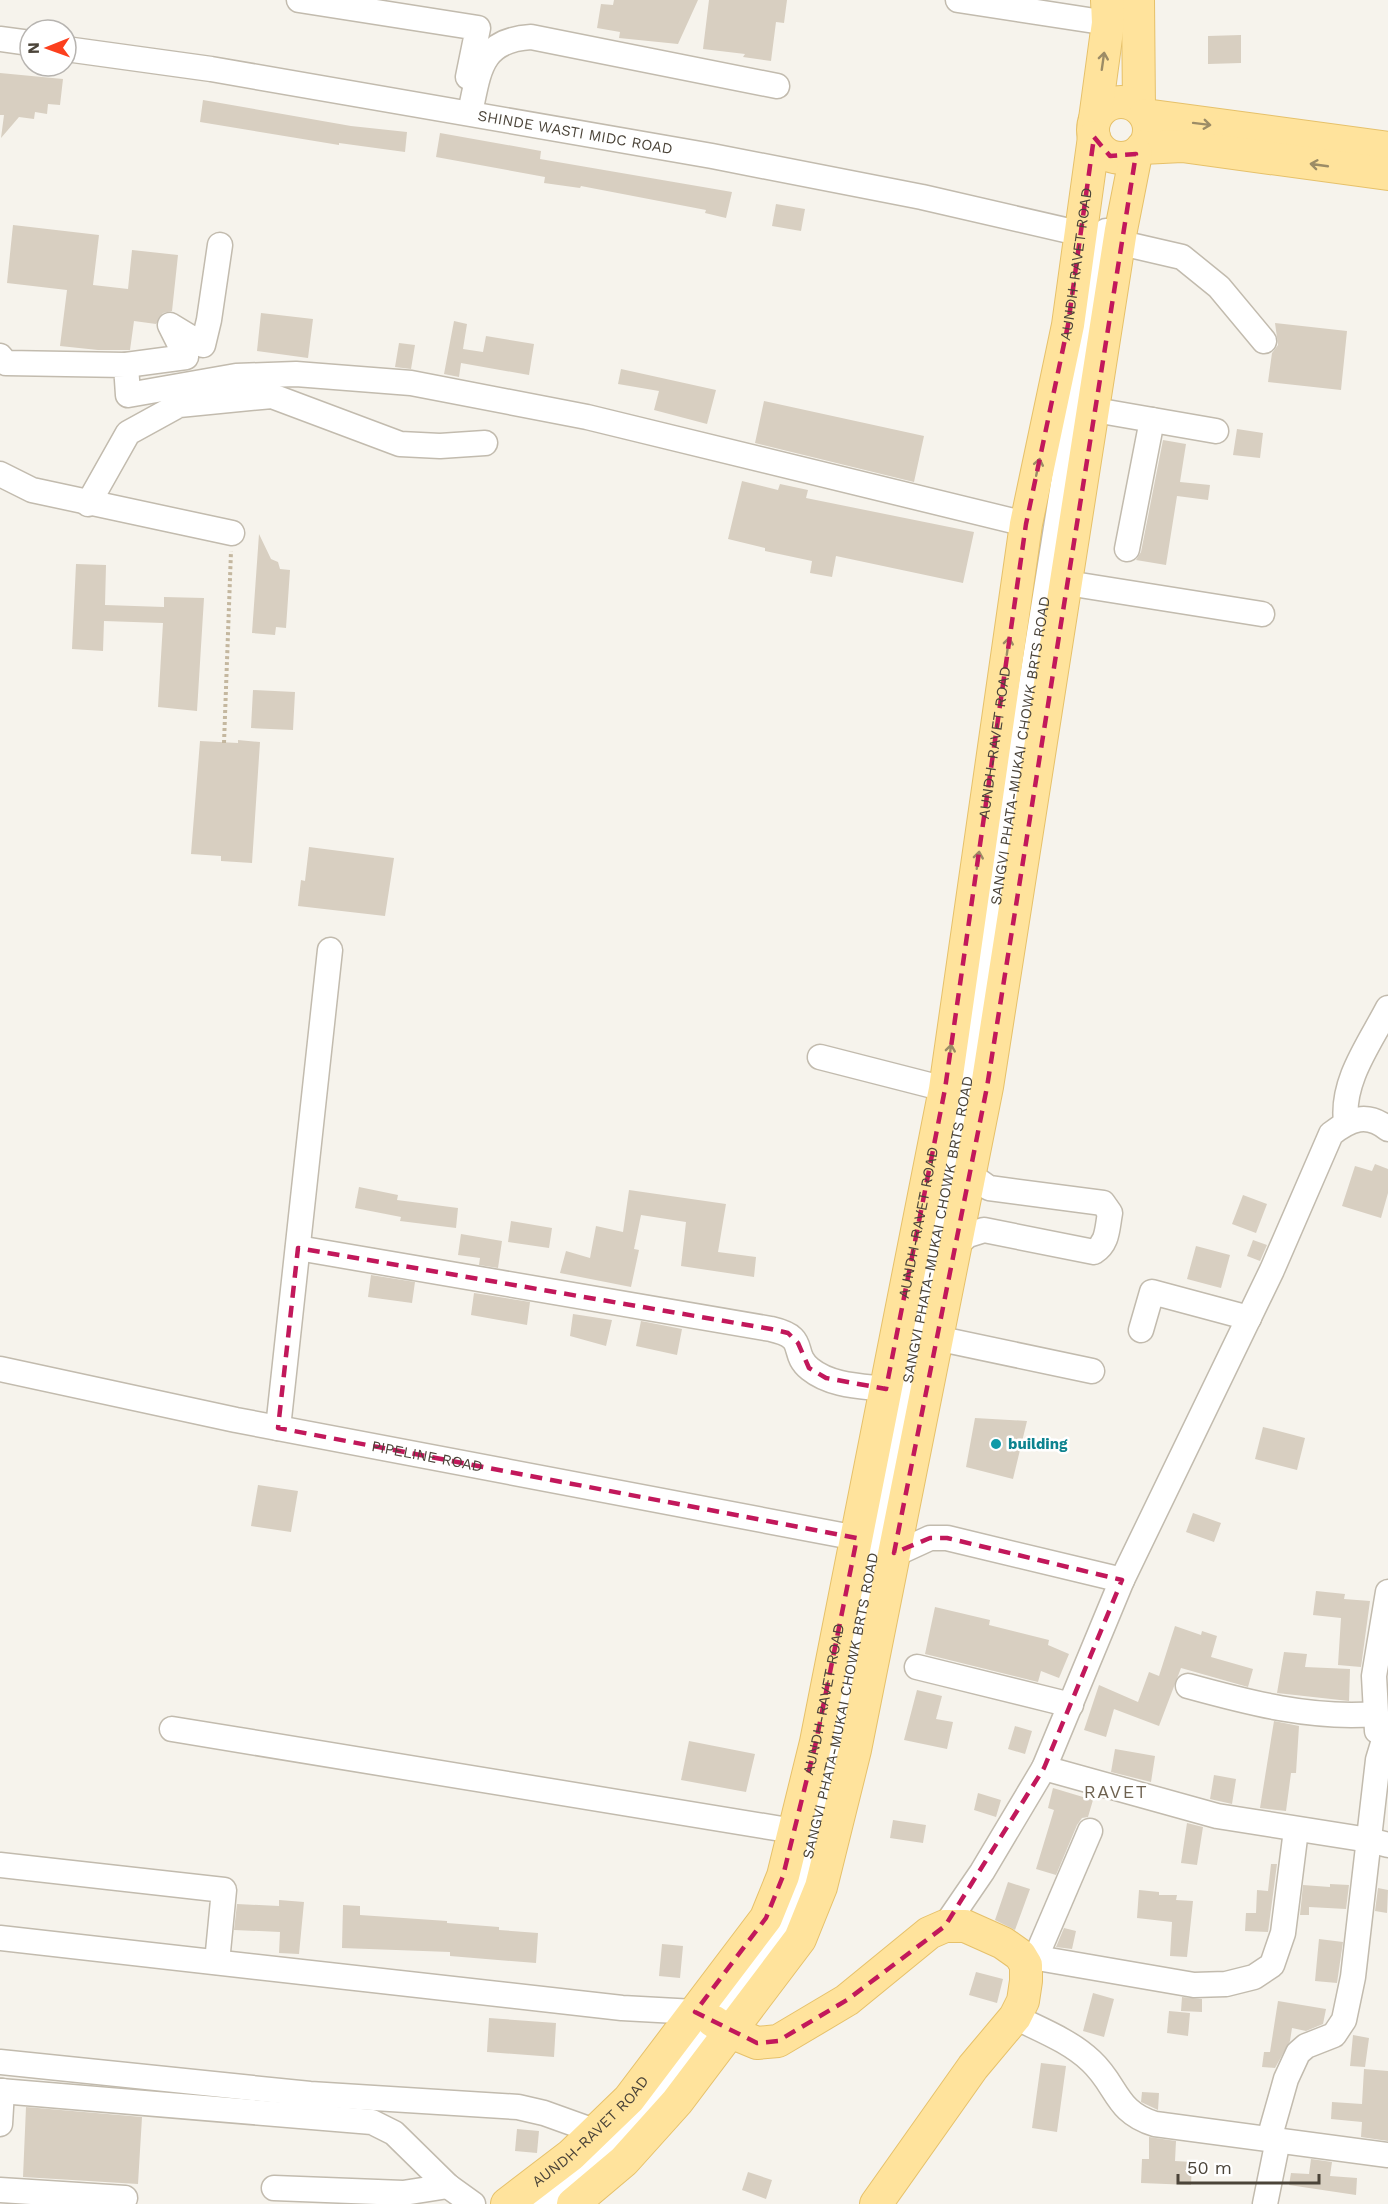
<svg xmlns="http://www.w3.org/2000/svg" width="1388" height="2204" font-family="'Work Sans',sans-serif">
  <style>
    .building { fill: #d8cfc1 }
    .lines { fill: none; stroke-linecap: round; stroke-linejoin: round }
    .minor-casing { stroke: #c2bbae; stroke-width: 27 }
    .major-casing { stroke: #e6c16a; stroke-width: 34 }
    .path { stroke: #c4b79f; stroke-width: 4; stroke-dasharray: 3 3; stroke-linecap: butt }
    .minor { stroke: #fff; stroke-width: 24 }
    .major { stroke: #ffe39c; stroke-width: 32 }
    .oneway { stroke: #9c8c66 }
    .marked { fill: none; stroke: #c2185b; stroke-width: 4.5; stroke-dasharray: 12 8; stroke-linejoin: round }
    .culture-dot { fill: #0f9aa8; stroke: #fff; stroke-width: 2 }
    .labels { text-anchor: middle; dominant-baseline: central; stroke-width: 5; stroke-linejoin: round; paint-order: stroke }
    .street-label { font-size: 15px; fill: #4b4439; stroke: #fff }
    .culture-label { font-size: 15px; font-weight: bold; fill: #0d838f; stroke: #fff; text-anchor: start }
    .quarter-label { font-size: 18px; letter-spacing: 1.5px; fill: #6e6250; stroke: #fff }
  </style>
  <rect width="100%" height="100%" fill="#f6f3ec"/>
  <path class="building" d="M614,0H698L678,44L619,38L620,32L597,28L601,4L613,5Z
    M709,0H787L784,23L776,22L771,61L743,57L745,54L703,49Z
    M1241,35V63L1208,64V36Z
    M0,73L63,79L60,105L48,104L47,114L35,112L34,119L19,117L1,138L4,115H0Z
    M203,100L351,126L407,132L405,152L339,143V145L200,122Z
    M440,133L541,151L540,159L732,192L726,218L705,213L706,210L581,186L580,188L544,183L545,177L436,157Z
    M776,204L805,209L801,231L772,226Z
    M13,225L99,235L93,285L128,289L132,250L178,255L172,311L163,313L156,324L134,321L130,350H98L60,346L67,290L7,283Z
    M261,313L313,319L308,358L257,351Z
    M454,321L467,324L463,349L483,352L486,336L534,344L529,375L461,363L459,377L444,374Z
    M1275,323L1347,331L1341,390L1268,382L1272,353L1278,345Z
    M399,343L415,345L411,369L395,367Z
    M621,369L716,390L707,424L654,410L659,391L618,384Z
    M764,401L924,436L914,482L755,443Z
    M1237,429L1263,433L1260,458L1233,455Z
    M1163,440L1186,444L1180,482L1210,485L1208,500L1177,496L1166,565L1136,560L1141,552Z
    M742,481L778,490L780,484L808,490L806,498L974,532L963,583L836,556L832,577L810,573L812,561L765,551V548L728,539Z
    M259,534L271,559L278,562L280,569L290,570L286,628L276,627L275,635L252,633Z
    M76,564L106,565L105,605L164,607V597L204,598L197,711L158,707L163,623L104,621L103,651L72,649Z
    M253,690L295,692L293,730L251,728Z
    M238,740L260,742L252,863L221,861V856L191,854L200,741L238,743Z
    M309,847L394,858L385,916L298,906L301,880L305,881Z
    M1375,1164L1388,1169V1193L1381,1218L1342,1206L1355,1166L1372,1171Z
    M359,1187L398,1195L397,1200L458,1208L456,1228L400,1221L401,1217L355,1208Z
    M629,1190L726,1204L718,1252L756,1257L754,1277L681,1266L686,1222L641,1215L634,1249L639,1250L631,1287L560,1273L566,1251L590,1258L596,1226L623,1232Z
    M1243,1195L1267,1204L1256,1233L1232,1224Z
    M511,1221L552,1228L549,1248L508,1242Z
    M461,1234L502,1241L498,1268L479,1265L480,1258L458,1255Z
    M1253,1240L1267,1245L1260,1261L1247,1256Z
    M1196,1246L1230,1255L1221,1288L1187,1279Z
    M371,1275L415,1282L412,1303L368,1297Z
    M474,1293L530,1302L527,1325L471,1315Z
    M573,1314L612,1320L606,1346L570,1336Z
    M641,1321L682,1329L677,1355L636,1346Z
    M975,1418L1027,1421L1013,1479L966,1467Z
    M1263,1427L1305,1438L1297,1470L1255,1459Z
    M258,1485L298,1491L291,1532L251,1526Z
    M1193,1513L1221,1523L1214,1542L1186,1532Z
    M1316,1591L1345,1594L1344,1599L1370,1601L1361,1667L1338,1665L1341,1618L1313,1615Z
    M935,1607L990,1620L989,1625L1049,1640L1048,1645L1069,1654L1059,1678L1041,1671L1038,1682L925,1654Z
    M1175,1626L1201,1635L1202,1631L1217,1636L1211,1657L1253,1669L1248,1687L1181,1668L1159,1726L1114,1709L1106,1737L1084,1730L1099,1685L1138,1702L1149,1672L1159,1676Z
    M1284,1652L1307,1654L1305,1667L1350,1669L1349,1701L1277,1693Z
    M917,1690L942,1696L936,1719L953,1722L947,1749L904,1740Z
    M1274,1721L1299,1726L1296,1773H1291L1286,1811L1260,1808Z
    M1015,1726L1032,1731L1025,1754L1008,1749Z
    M689,1741L755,1754L746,1792L681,1780Z
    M1115,1749L1155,1756L1151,1782L1111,1772Z
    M1214,1775L1236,1779L1232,1804L1210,1799Z
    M1053,1788L1093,1800L1088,1817L1082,1818L1077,1825L1056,1875L1036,1869L1054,1810L1048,1808Z
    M978,1793L1001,1800L996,1817L974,1810Z
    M893,1820L926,1825L923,1843L890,1838Z
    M1187,1823L1203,1827L1197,1865L1181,1863Z
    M1271,1864H1277L1268,1932L1245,1931L1246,1913H1256L1257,1890L1268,1891Z
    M1008,1882L1030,1889L1015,1930L995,1920Z
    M1330,1884L1349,1885L1346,1909L1309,1907V1915H1300L1303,1885L1330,1887Z
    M1378,1888L1388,1890L1387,1913L1375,1911Z
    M1139,1890L1159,1892V1895H1177L1176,1900L1193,1901L1187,1957L1170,1956L1172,1922L1137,1918Z
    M279,1900L304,1902L299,1954L279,1953L280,1932L234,1930L237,1904L279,1906Z
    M343,1905L360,1906V1915L447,1921V1923L499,1927V1930L538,1933L536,1963L450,1956V1952L342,1948Z
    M1064,1928L1076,1931L1072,1949L1056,1947Z
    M1319,1939L1343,1942L1337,1983L1315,1981Z
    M662,1944L683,1946L680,1978L659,1976Z
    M976,1972L1003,1979L997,2003L969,1995Z
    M1093,1993L1114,1999L1104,2037L1083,2031Z
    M1182,1997L1202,1999V2012L1181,2011Z
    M1278,2001L1326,2009L1323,2024L1306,2031L1292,2028L1290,2041L1275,2068L1262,2067L1264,2052H1270Z
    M1169,2011L1190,2013L1188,2036L1167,2033Z
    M489,2018L556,2023L554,2057L487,2052Z
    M1353,2035L1369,2038L1365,2067L1350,2066Z
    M1041,2063L1066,2066L1057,2132L1032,2128Z
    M1364,2069L1388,2071V2141L1361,2137L1362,2122L1331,2119L1332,2102L1362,2104Z
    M1142,2092L1159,2093L1158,2110L1141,2102Z
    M26,2107L142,2117L138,2184L23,2177Z
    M517,2129L539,2131L537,2153L515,2151Z
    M1149,2137L1176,2141L1175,2161L1192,2162L1191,2185L1141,2183L1142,2159H1149Z
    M1311,2159L1332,2162L1330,2176L1357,2178L1356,2195L1289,2185L1291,2173L1309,2174Z
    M748,2172L772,2180L766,2199L742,2190Z"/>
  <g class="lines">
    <defs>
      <g id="minor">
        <path d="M299,0L478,28L468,77"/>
        <path d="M958,0L1108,23"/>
        <path d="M0,39L30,43"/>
        <path id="s1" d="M66,49L211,69L712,156L922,197L1182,257L1219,287L1264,341"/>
        <path d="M470,113C479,71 480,40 531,37L777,86"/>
        <path d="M0,356L6,363L126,365L128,395L236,376L296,374L411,383L587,417L1026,524"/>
        <path d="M126,365L186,357L170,325L203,345L209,320L220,245"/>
        <path d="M1095,410L1216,431"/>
        <path d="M0,474L32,490L232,533"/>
        <path d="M88,504L128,433L179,405L272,396L400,444L440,446L485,443"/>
        <path d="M1127,549L1152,420"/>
        <path d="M1067,583L1262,614"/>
        <path d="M820,1057L945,1089"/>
        <path d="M1346,1122C1341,1081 1370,1043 1388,1008"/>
        <path d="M954,1247L968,1235L984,1230L1094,1252C1108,1243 1107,1229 1110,1213L1103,1203L989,1188L969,1174"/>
        <path d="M298,1248L771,1329C810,1338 789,1352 810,1369C831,1386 861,1386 886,1389"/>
        <path d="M1141,1330L1152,1292L1249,1318"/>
        <path d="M936,1338L1092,1371"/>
        <path id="s2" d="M0,1369L236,1420L857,1538"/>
        <path d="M278,1428L330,950"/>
        <path d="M893,1555L930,1538H947L1122,1580"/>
        <path d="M917,1667L1071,1705"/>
        <path d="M1188,1686C1250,1703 1311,1719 1375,1714"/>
        <path d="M172,1729L794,1831"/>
        <path d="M1377,1731L1374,1676L1388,1592"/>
        <path d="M1044,1768L1217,1816L1369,1840L1388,1845"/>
        <path d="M0,1865L224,1890L217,1962"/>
        <path d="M945,1926L982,1872L1044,1768L1122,1580L1272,1270L1331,1134C1350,1119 1367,1112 1388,1129"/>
        <path d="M0,1938L622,2008L695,2012"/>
        <path d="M1020,1955L1194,1985L1226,1984L1254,1977L1272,1965L1283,1933L1296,1830"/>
        <path d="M1036,1957L1090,1831"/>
        <path d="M1015,2017C1041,2030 1070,2041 1091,2061C1118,2086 1115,2112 1155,2124L1388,2155"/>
        <path d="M0,2062L310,2094L518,2107L544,2113L597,2132"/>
        <path d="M0,2091L372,2122L394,2133L448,2186L473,2204"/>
        <path d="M0,2124L2,2091"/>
        <path d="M1269,2139L1286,2079L1298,2053L1306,2046L1334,2035L1344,2020L1353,1977L1378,1760L1384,1740L1388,1736"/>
        <path d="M274,2188L403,2193L448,2186"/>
        <path d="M0,2190L125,2198"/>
        <path id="s3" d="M540,2204L611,2147L644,2111L783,1928L802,1881L835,1746L967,1083L1088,328L1106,231"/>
        <path d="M1265,2204L1278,2140"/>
      </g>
      <g id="major">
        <path d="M1138,0L1139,108"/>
        <circle cx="1121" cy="130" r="28"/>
        <path d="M1145,115L1388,148"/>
        <path d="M1095,119L1108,23L1107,0"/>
        <path d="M1142,148L1182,146L1388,174"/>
        <path d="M713,2021L728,2031L757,2043L778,2041L847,2000L929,1933L945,1926H965L1003,1943L1020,1955L1026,1965V1981L1023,2001L1015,2017L973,2067L876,2204"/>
        <path id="s4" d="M507,2204L571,2155L629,2099L766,1918L783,1876L816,1742L945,1089L1026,524L1068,325L1094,137"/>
        <path d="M573,2204L624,2161L677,2102L800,1939L821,1887L855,1750L987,1087L1121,230L1136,154"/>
      </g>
    </defs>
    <use href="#minor" class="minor-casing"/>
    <use href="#major" class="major-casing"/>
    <path class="path" d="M224,743L231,551"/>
    <use href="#minor" class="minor"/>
    <use href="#major" class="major"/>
  </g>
  <defs><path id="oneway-shaft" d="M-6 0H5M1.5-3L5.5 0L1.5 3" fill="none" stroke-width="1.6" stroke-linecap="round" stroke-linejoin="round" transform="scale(1.5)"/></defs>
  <g class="oneway">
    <use href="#oneway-shaft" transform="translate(1103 61) rotate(-82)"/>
    <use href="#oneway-shaft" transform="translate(1202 124) rotate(7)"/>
    <use href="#oneway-shaft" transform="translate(1319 165) rotate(-172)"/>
    <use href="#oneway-shaft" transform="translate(1038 467) rotate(-78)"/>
    <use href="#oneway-shaft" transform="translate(1008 646) rotate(-82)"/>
    <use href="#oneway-shaft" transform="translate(978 860) rotate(-82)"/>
    <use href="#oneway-shaft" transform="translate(950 1053) rotate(-82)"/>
  </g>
  <path class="marked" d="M1094,137L1110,156L1136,154L987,1087L894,1553L930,1538H947L1122,1580L1044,1768L945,1926L847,2000L778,2041L757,2043L695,2012L766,1918L783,1876L816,1742L857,1538L278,1428L298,1248L771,1329L788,1333L798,1343L809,1368L826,1378L886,1389L945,1089L1026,524L1068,325Z"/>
  <circle class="culture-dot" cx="996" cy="1444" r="6"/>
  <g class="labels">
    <g class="street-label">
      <text stroke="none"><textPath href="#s1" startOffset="516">SHINDE WASTI MIDC ROAD</textPath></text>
      <text stroke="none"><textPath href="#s4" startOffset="2073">AUNDH-RAVET ROAD</textPath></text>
      <text stroke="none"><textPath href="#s4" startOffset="1587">AUNDH-RAVET ROAD</textPath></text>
      <text stroke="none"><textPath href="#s3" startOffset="1572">SANGVI PHATA-MUKAI CHOWK BRTS ROAD</textPath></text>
      <text stroke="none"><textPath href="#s4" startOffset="1101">AUNDH-RAVET ROAD</textPath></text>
      <text stroke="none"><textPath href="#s3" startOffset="1086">SANGVI PHATA-MUKAI CHOWK BRTS ROAD</textPath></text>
      <text stroke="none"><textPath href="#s2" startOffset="436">PIPELINE ROAD</textPath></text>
      <text stroke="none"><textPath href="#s4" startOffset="615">AUNDH-RAVET ROAD</textPath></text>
      <text stroke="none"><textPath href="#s3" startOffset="600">SANGVI PHATA-MUKAI CHOWK BRTS ROAD</textPath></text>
      <text stroke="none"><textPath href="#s4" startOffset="111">AUNDH-RAVET ROAD</textPath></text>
    </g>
    <g class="culture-label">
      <text x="1008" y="1444">building</text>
    </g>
    <g class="quarter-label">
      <text x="1116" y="1791">RAVET</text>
    </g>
  </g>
  <g transform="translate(48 48) rotate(269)"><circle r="28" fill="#ffffff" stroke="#b7b4b0" stroke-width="1.5"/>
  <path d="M0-4.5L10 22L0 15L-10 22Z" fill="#fc3f1d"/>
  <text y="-9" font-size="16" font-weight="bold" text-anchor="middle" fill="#4b4439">N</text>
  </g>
  <path d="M1178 2174v9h141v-9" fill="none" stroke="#4b4439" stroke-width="3"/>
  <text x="1187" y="2174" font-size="18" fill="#4b4439" stroke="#ffffff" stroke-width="4.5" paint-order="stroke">50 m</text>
</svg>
